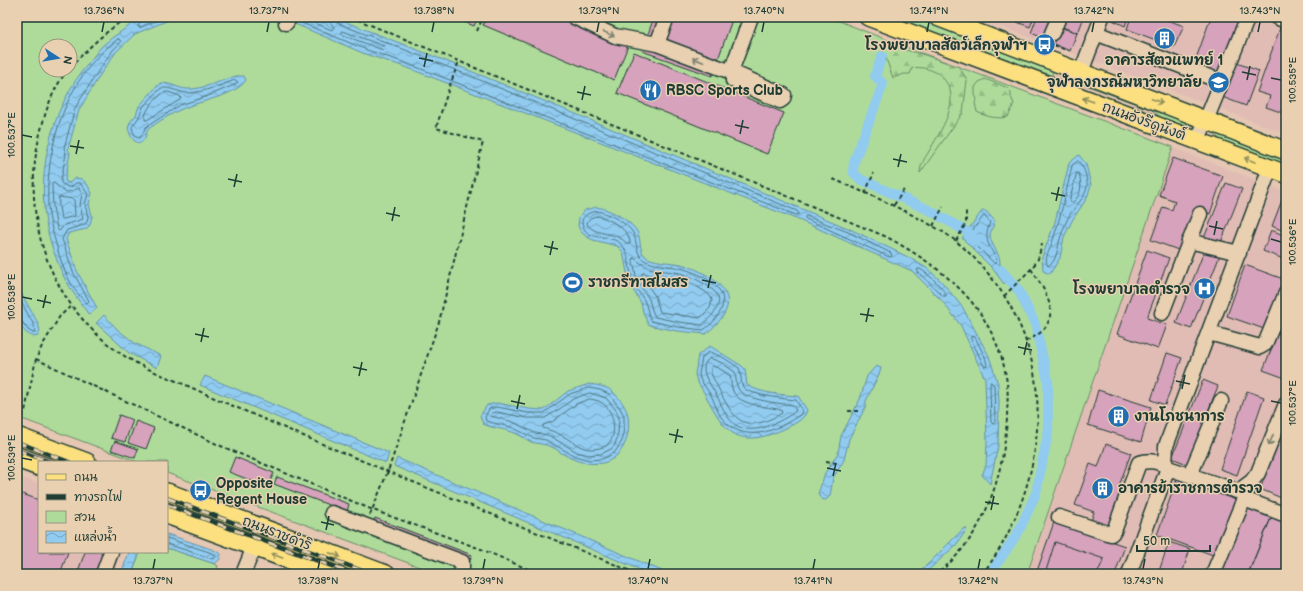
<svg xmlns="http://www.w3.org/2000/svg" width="1303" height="591" font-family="'Balsamiq Sans','Playpen Sans Thai',sans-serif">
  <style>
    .built { fill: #e1bcb5 }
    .green { fill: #aedb9a; stroke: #668c67; fill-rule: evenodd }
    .forest { fill: url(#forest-firs); stroke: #668c67 }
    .water { fill: url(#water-waves); stroke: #6392a5 }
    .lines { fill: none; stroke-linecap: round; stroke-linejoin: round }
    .shore { stroke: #4d767f; stroke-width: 1 }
    .canal { stroke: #91cbf0; stroke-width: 10 }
    .building { fill: #d7a2bb; stroke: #1f3d34 }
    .minor-casing { stroke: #1f3d34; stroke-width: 17 }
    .major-casing { stroke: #1f3d34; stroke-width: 20 }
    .path { stroke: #1f3d34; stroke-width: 2; stroke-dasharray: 4 3; stroke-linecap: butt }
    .minor { stroke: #e8d0b1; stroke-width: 14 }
    .major { stroke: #fce080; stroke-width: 17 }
    .rail-casing { stroke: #1f3d34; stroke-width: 4.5 }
    .rail { stroke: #e8d0b1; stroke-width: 3; stroke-dasharray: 9; stroke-linecap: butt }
    .oneway { stroke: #797f6c }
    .oneway2 { stroke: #8e8e5a }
    .ticks { fill: none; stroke: #1f3d34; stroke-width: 1.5 }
    .labels { text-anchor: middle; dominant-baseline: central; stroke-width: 3; stroke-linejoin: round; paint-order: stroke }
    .poi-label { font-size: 14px; font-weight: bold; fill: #1f3d34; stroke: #e8d0b1; text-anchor: start }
    .street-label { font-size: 14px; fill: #1f3d34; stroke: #e8d0b1 }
    .neatline { fill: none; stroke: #1f3d34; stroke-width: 1.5 }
    .ticks-label { font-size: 10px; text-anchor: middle; fill: #1f3d34 }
  </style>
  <defs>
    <pattern id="forest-firs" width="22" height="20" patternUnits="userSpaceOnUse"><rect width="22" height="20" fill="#aedb9a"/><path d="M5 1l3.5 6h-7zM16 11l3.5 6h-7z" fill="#95bd85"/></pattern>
    <pattern id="water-waves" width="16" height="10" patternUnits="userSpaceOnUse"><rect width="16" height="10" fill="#91cbf0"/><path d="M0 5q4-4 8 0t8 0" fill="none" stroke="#76a6c3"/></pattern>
  </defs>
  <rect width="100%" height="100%" fill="#e5c7b3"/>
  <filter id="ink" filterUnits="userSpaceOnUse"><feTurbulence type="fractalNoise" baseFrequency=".025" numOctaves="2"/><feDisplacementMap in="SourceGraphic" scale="8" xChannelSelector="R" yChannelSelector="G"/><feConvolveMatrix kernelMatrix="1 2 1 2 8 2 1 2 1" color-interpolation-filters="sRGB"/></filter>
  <g filter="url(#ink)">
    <path class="built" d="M974,17H1286V134L1086,58Z
      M1172,147L1286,192V385L1210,574H1028Z
      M17,476L39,484V552H121L113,574H17Z"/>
    <path class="green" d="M17,17H829L895,43L1173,147L1027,574H438L167,473V462H138L17,417ZM46,46H70V70H46Z
      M886,17H915L1054,68L1051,78Z
      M1080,80L1189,120L1190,124L1187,128L1165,121L1152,110L1080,83Z
      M1212,131L1286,156V167L1223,143Z
      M167,548L215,564L218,566L215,574H132L140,552H167Z"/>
    <path class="forest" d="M886,45L925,55L959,67L967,80L963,113L920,173C920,166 924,159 928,153C940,131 965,98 941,76C935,70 921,66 912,68L910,74H904L893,78L883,50Z
      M985,79L1006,87L1011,92V97L1014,104L1008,117C996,119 988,117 977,112L975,103L977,99L975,95V87L979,82Z"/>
    <path class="water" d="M141,17H176L135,34L116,52L100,75L79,110L68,149L70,153L65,181L69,183L75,178L82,179L87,184L92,193L89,204L92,216L90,225L86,229L69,233L66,239L77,271L97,308L89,315C77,298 65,283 58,263C51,246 45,225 44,207C40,157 55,104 87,65C92,59 97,51 102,46C114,35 129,27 141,17Z
      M253,17H333L446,61L576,114L850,229L910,258L928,269L942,282L963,308L989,356L998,384L999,402L998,446L990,484L982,475L986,465L987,442L985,379L961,326L942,301L912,271L801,221L598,141L405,67L365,54L295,24Z
      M236,76H244L246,80C236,96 199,101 182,109C176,111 152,125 148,130C145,135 146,140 140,143C132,142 130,135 128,128L130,122L136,115L139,106L160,83C172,83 177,88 187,89C202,90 222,80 236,76Z
      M1079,155L1086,164L1091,185L1087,198L1073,219L1064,237L1060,258L1050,274L1043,271L1042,257L1055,222L1069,163Z
      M597,207C610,209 632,221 638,233C641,240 639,250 645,256C651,262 672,262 681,264C702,270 741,289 723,316C718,323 712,329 706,334L677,331L653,326L648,324L643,312L641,303L629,283L623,252L617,246L593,240L587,237L581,232L578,226L579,217L585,210Z
      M982,211H986L995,221C994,227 990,230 990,236C992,248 1001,253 1000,266L1010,278L1004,284L992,268L962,238Z
      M17,286L38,323L40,331L38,336L33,337C12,327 17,306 17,286Z
      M104,315L118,330L135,343L161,356L157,368L129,353L96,323Z
      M710,346L742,366L745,369L747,385C759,393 783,395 798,396L807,410C805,420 792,425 784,429C727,455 722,421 697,381L695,375L698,355Z
      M876,366L881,368L880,372L866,401V406L849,439L844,460L833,478L830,496L826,500L821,499L818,494L825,473L838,453L841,436L860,399L867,376Z
      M205,376L389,453L386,463L200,385Z
      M589,384C596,385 606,386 612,391C619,397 627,408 628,416C631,436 623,458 603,463C590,465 576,462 565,455C560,453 557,449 552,447C545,444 538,444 531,442C524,438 517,433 509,431C500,428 491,428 483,424L480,416L487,405L497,403L529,409L544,410L568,391Z
      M397,458L669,574H650L394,466Z
      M964,528L967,529L956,545L924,574H915L927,565Z
      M167,534L214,550L221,554L220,559L215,564L167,548Z
      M129,552H140L132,574H121Z"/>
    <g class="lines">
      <path class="shore" d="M143,17V21L138,25L139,28L165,17
        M300,17L332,30L334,27L330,22L329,17
        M297,21L367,50L406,63L796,215L799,214L797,211C644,148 491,83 337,23L334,20V17
        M343,31L384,46L385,49L383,50L343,35L342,33Z
        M118,39L120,40L121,42L113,50L97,73L75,108L64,148L66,154L61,180V183L68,187H71L76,183H80L88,194L85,204L88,217L87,222L84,225L67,230L62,239L73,272L89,301L87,303C72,291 63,269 58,251C54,236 49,221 48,206C45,146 67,75 118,39Z
        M235,80L238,82L234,85L208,96L180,105L146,127L140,138C135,138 133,132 132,127L139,117L143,107L161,88C171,87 180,93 189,93C205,92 220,85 235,80Z
        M168,92L180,96L181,99L147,120H145C144,109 156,99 163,93Z
        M1078,161C1084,166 1088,179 1087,187C1085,198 1075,206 1069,216C1066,222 1063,229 1061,236C1057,246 1058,261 1048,266C1044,260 1048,253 1051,246C1060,220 1066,193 1072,166Z
        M1077,173L1079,174C1082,185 1082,195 1072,203L1070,200Z
        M54,183C65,192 64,195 79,188L82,194L80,205L83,219L65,225L59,231L57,229L53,207L52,185Z
        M59,197L74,199L75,216L63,219L61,218L59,207Z
        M597,211C608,213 630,224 634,235C637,243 636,255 644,260C654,266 668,265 680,268C696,272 729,285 722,307C719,316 712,325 703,330L678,327L651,321C648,314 647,306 644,300C641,294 635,289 633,282C628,270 631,254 621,244C612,234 588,242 583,226C579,217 589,212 597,211Z
        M597,216C609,218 631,230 630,244H627C617,230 595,237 587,224C588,218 592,217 597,216Z
        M806,216L848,232L891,253L892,256L889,257L806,219L805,218Z
        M984,216L990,222C983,240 989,245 997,260L995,264L968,237Z
        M634,258C639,261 643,266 649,268C659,271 670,271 680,273C690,276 714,286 718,297C722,307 709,319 702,325L679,322L655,317L652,310L649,299L637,280L633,261Z
        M918,269H920C930,275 939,284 946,294V296H943L918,272Z
        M644,273C665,280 684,277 704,291C708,294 711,296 712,300L710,308L700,318L660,312L655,296L643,278L642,274Z
        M17,295L34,325L35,332L33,333L28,330L21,320L17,319
        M972,336L975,337L985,357L987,365L986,367L984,366L971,339Z
        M710,352L724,358L739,368C742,374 740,382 743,387C748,395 786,399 796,400L802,410L801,414C777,431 743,446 721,417C717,411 715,404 712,397C708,391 704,385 700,379L699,374L702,358Z
        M710,358L722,363L735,372C736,377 736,386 739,390C746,400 782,404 793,405L796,411C783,420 764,431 747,429C729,427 724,410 717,396C712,386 695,368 710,358Z
        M713,366L720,369L730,375C731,380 731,386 733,391C739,406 767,406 781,410L782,413C735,441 730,408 711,374V368Z
        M991,382L994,385L995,422L993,424L991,422L990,385Z
        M589,388L600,390L609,394L620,408L624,416V426L622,441L615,452L609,456L602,459L589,460L575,456L546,440L534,438L511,427L489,422L486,421L485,417L489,409L497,407L528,413H544L570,394Z
        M590,393L606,398L616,410L619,418L618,433L615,445L611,449L601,454L589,455L577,452L548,435L535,433L513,422L491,416L492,413L497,412L527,418H545L561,408L573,399Z
        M590,399C594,400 598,400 602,403C614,410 618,434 608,444C604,448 595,449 590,449C579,448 572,441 563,436C556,432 549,430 543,428V425L552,422L576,404Z
        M167,538L212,553L216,557L213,559L167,544"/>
      <path class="canal" d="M882,56L875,76L883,84L854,162L853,172L860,179L929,210L969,233L976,241
        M990,574L1019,531L1036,493L1048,433V381L1035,324L1019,291L1001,270"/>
    </g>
    <path class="building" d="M453,17H478L474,26Z
      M487,17H558L628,46L614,80L483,25Z
      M654,17H733L712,76L642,51Z
      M1019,17H1034L1030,27L1017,22Z
      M1037,17H1055L1046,39L1031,33Z
      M1064,17H1084L1078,33L1060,26Z
      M1106,17H1128L1125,26Z
      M1131,17H1159L1184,26L1174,47L1127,29Z
      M1211,17H1239L1218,73L1194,64Z
      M1060,27L1077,33L1070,51L1053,44Z
      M1280,28L1286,30V114L1266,107L1270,96L1257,92Z
      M634,52L784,113L767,154L617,93Z
      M1234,62L1259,71L1246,106L1222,97Z
      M1173,158L1223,176L1210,214L1196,209L1181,251L1151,240L1163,207L1172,210L1175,201L1159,195Z
      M1226,183L1242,189L1220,245L1204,238Z
      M1282,200L1286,201V232L1272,226Z
      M1271,230L1286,236V260L1263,251Z
      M1205,249L1220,255L1191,329L1176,323Z
      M1147,250L1169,258L1147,318L1167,325L1158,349L1117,334Z
      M1245,265L1286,280L1267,330L1227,316Z
      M1278,332L1286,335V374L1285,378L1263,370Z
      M1167,353L1182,358L1165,405L1151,400Z
      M1203,380L1218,386L1187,464L1172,458Z
      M1098,390L1151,407L1141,442L1088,425Z
      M1247,391L1264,397L1237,475L1220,469Z
      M119,415L133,420L125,442L111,438Z
      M136,421L154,428L146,449L128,443Z
      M1286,423V500L1260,489Z
      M115,441L138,449L135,458L111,450Z
      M1106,444L1131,453L1119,486L1127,489L1120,510L1115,508L1107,530L1090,524L1094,512L1075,505L1090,464L1098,467Z
      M235,457L274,473L267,487L229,472Z
      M277,477L349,504L347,512L274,484Z
      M1177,479L1236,500L1216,556L1157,535Z
      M17,492L39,500V552H68L60,574H17Z
      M1250,502L1273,513L1248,574H1220Z
      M1273,513L1286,518V574H1248Z
      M375,518L472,555L469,563L371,525Z
      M1054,522L1125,546L1115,574H1036Z
      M1055,542L1104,559L1097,574H1045Z
      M1169,542L1190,549L1182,574H1158Z
      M85,552H103L96,574H77Z"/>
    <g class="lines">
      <defs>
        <path id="minor" d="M574,17L615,36L657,44L667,17
          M1276,17L1286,21
          M286,23L290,17
          M1052,33L1059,17
          M1096,33L1222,82
          M657,44L734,73L782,94L784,95L783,99L780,101L733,80L734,73L733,66L751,17
          M1081,72L1102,17
          M1066,92L1074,69
          M1198,140L1248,17
          M1189,241L1239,253
          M1162,313L1200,214
          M1209,333L1260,347L1265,344L1286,293
          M1190,475L1221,401
          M1246,494L1244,487L1252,481L1258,473L1286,404
          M1244,499L1286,515
          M332,513L457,560L462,562V569L460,574
          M1059,517L1107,533L1111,534L1114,531L1139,463C1149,460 1155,461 1165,465
          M103,574L111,552
          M243,574L254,547
          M1129,574L1168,468
          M1213,574L1246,494L1168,468L1165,465L1166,446L1270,168"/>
        <path id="major" d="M868,17L1286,174
          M937,17L1286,151
          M17,436L87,462
          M17,459L39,467
          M167,492L386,574
          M167,515L327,574"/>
      </defs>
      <use href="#minor" class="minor-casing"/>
      <use href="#major" class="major-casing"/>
      <path class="path" d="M351,17L887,237C923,257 956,279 980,313C992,331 1003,355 1006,377C1009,391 1007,405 1007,419C1003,478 985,536 937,574
        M989,23L991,17
        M477,31L483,17
        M1054,45L1066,50
        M70,68C87,48 106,32 127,17
        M68,70C55,85 47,106 42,126C19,208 44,295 113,348C135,365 162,375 188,386C216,399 245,411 273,423C394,475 516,524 638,574
        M833,179C861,191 890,203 918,218C931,225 945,232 957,242C1036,309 1056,407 1021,503C1011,529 1000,552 982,574
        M865,193L874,173
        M894,205L905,188
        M933,226L943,207
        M956,241L966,223V211
        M1004,296L1033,267L1038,259L1042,244
        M1026,341C1032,338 1040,334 1044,329C1060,310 1042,286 1031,269
        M36,359L221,446L373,510L481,549L539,574
        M848,411H858
        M19,423L25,411L36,359L42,346L60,316L71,306
        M826,461L836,463
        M370,515L388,471L439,322L483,142L436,128L450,85L459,61"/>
      <use href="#minor" class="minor"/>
      <use href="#major" class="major"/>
      <defs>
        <path id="rail" d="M17,442L69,462
          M17,450L50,462
          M167,498L371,574
          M167,505L353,574"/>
      </defs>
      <use href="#rail" class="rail-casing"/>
      <use href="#rail" class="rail"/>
    </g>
    <defs><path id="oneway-shaft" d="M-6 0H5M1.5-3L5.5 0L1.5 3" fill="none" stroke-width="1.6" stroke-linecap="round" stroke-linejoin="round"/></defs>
    <g class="oneway">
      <use href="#oneway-shaft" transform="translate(609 34) rotate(25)"/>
      <use href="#oneway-shaft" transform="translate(698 60) rotate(-159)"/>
      <use href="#oneway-shaft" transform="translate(1271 440) rotate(112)"/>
    </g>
    <g class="oneway2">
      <use href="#oneway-shaft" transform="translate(1088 100) rotate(-160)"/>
      <use href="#oneway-shaft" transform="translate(1157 101) rotate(21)"/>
      <use href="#oneway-shaft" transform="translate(1250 160) rotate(-159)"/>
      <use href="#oneway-shaft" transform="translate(335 555) rotate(21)"/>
      <use href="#oneway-shaft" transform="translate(277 556) rotate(-160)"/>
    </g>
  </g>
  <path class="ticks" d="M102,32L104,22M267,32L269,22M432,32L434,22M597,32L599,22M762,32L764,22M927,32L929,22M1092,32L1094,22M1258,32L1260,22M419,58L433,61M424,67L427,53M1242,72L1256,75M1271,78L1281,80M1247,80L1250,66M577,92L591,95M582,100L585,86M735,125L749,128M740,134L743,120M22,135L32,137M70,146L84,148M76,154L79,140M893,159L907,162M898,167L901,154M228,179L242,182M234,187L237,174M1051,193L1065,196M1056,201L1059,187M386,213L400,216M392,221L395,207M1209,226L1223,229M1214,235L1217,221M1271,239L1281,242M544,246L558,249M550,255L553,241M702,280L716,283M708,288L711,275M22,297L32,299M37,300L51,303M43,308L46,295M860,314L874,316M866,322L869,308M195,334L209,337M201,342L204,328M1018,347L1032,350M1024,355L1027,342M353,367L367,370M359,376L362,362M1176,381L1190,384M1182,389L1185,375M511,401L525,404M1271,401L1281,403M517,409L520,395M669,434L683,437M675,443L678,429M22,458L32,460M827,468L841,471M833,476L836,463M985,502L999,504M991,510L994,496M321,522L334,525M326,530L329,516M153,569L155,559M318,569L320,559M483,569L485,559M648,569L650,559M813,569L815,559M978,569L980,559M1143,569L1145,559"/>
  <defs>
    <symbol id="building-disc" viewBox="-11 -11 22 22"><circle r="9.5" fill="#1f6fb2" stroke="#e8d0b1"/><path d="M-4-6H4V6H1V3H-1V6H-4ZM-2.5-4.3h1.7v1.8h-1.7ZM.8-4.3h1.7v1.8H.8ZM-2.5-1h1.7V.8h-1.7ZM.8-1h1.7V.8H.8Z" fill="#fff"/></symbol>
    <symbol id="bus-disc" viewBox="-11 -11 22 22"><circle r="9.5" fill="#1f6fb2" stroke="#e8d0b1"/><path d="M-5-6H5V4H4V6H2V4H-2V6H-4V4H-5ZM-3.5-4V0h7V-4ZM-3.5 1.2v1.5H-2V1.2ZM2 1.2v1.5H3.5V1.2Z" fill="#fff"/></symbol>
    <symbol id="university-disc" viewBox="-11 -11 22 22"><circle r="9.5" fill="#1f6fb2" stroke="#e8d0b1"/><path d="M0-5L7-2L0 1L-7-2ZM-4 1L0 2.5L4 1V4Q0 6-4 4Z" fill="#fff"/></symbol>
    <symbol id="restaurant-disc" viewBox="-11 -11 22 22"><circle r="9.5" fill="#1f6fb2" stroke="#e8d0b1"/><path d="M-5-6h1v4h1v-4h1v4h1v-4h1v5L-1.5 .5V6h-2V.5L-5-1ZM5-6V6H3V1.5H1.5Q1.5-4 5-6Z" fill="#fff"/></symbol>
    <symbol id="stadium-disc" viewBox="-11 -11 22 22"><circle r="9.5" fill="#1f6fb2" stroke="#e8d0b1"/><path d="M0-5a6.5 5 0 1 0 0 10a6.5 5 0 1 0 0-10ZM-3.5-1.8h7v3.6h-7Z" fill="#fff"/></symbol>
    <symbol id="hospital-disc" viewBox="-11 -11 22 22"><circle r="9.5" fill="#1f6fb2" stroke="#e8d0b1"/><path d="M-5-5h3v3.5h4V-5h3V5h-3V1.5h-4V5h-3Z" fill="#fff"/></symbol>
  </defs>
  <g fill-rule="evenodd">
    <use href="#building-disc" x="1152" y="26" width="25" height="25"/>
    <use href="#bus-disc" x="1032" y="32" width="25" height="25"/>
    <use href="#university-disc" x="1206" y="70" width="25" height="25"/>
    <use href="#restaurant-disc" x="638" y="78" width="25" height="25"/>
    <use href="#stadium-disc" x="560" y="270" width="25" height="25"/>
    <use href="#hospital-disc" x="1192" y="276" width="25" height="25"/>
    <use href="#building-disc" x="1106" y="404" width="25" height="25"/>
    <use href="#building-disc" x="1090" y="476" width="25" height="25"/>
    <use href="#bus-disc" x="188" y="478" width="25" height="25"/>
  </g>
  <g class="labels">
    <g class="poi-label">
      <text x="1028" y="45" text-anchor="end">โรงพยาบาลสัตว์เล็กจุฬาฯ</text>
      <text x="1164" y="60" text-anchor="middle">อาคารสัตวแพทย์ 1</text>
      <text x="1202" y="82" text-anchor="end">จุฬาลงกรณ์มหาวิทยาลัย</text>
      <text x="666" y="90">RBSC Sports Club</text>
      <text x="588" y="282">ราชกรีฑาสโมสร</text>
      <text x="1190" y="289" text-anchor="end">โรงพยาบาลตำรวจ</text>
      <text x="1134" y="416">งานโภชนาการ</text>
      <text x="216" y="483">Opposite<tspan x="216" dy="16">Regent House</tspan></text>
      <text x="1118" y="488">อาคารข้าราชการตำรวจ</text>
    </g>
    <g class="street-label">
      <text transform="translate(1144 121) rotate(20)">ถนนอังรีดูนังต์</text>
      <text transform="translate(277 533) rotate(21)">ถนนราชดำริ</text>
    </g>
  </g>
  <rect width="1303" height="591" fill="none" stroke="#e8d0b1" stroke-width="44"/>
  <rect x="38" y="461" width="130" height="92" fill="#e8d0b1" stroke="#98957f"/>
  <rect x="46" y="474" width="20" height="6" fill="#fce080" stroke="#98957f"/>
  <text x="74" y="481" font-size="12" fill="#1f3d34">ถนน</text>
  <rect x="46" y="494" width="20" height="6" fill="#1f3d34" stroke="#98957f"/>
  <text x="74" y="501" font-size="12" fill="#1f3d34">ทางรถไฟ</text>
  <rect x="46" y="511" width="20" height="12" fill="#aedb9a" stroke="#98957f"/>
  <text x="74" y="521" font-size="12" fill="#1f3d34">สวน</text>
  <rect x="46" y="531" width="20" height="12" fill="url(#water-waves)" stroke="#98957f"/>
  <text x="74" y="541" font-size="12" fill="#1f3d34">แหล่งน้ำ</text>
  <g transform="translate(58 58) rotate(102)"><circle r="19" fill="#e8d0b1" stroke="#98957f"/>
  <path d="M0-3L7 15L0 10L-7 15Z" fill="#1f6fb2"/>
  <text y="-6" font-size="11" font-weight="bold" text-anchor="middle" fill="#1f3d34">N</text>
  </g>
  <path d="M1137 545v6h73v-6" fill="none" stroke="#1f3d34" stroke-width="2"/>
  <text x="1143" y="545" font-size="12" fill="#1f3d34" stroke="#e8d0b1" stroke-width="3" paint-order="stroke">50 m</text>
  <rect x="22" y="22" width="1259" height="547" class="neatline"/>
  <g class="ticks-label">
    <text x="104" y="14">13.736°N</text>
    <text x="269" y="14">13.737°N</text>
    <text x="434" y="14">13.738°N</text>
    <text x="599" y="14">13.739°N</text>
    <text x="764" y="14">13.740°N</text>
    <text x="929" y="14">13.741°N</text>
    <text x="1094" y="14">13.742°N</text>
    <text x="1260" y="14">13.743°N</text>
    <text transform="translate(1292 80) rotate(-90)" y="4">100.535°E</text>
    <text transform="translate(11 135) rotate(-90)" y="4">100.537°E</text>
    <text transform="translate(1292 242) rotate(-90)" y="4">100.536°E</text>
    <text transform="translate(11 297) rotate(-90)" y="4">100.538°E</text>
    <text transform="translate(1292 403) rotate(-90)" y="4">100.537°E</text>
    <text transform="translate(11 458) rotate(-90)" y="4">100.539°E</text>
    <text x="153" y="584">13.737°N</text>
    <text x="318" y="584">13.738°N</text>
    <text x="483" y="584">13.739°N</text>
    <text x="648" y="584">13.740°N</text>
    <text x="813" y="584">13.741°N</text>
    <text x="978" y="584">13.742°N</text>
    <text x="1143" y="584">13.743°N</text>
  </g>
</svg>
